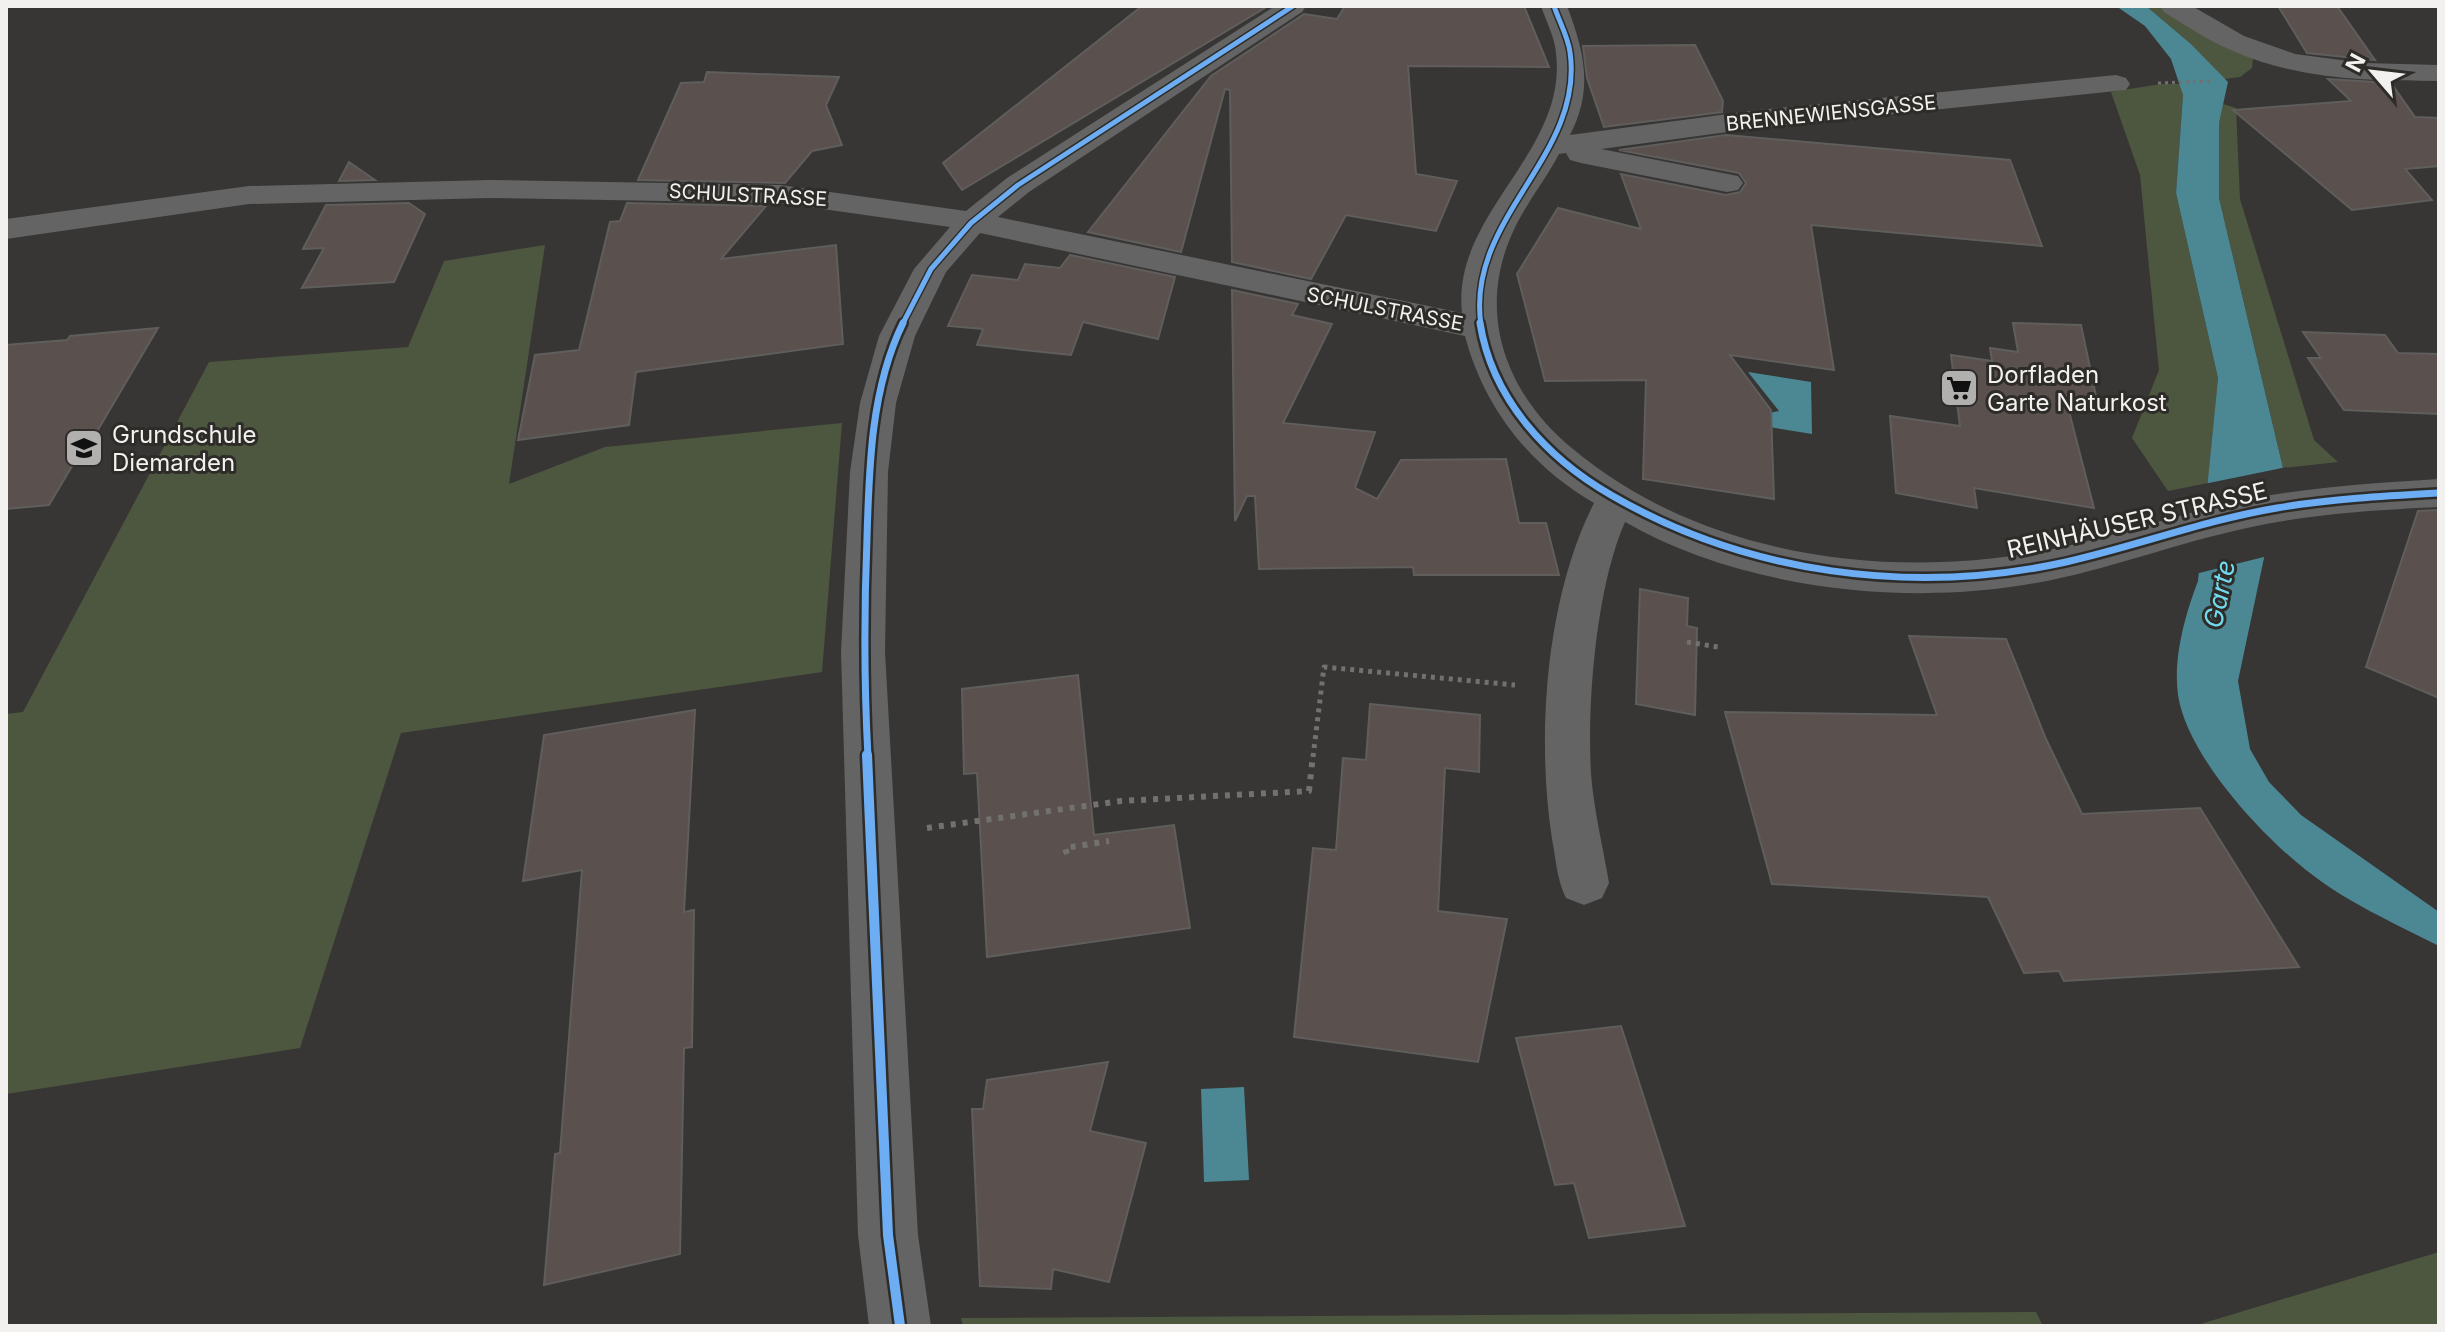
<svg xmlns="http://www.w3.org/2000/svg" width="2445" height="1332" font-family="Inter,sans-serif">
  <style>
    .green { fill: #4d573f }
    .water { fill: #4c8794 }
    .pier { fill: #373634 }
    .building { fill: #5a504d; stroke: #5f5e5c; stroke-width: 2 }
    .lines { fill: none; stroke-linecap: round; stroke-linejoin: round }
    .path-far2 { stroke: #727170; stroke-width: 3; stroke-dasharray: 3 4; stroke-linecap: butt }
    .path-far1 { stroke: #727170; stroke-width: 5; stroke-dasharray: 4 5; stroke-linecap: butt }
    .path { stroke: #727170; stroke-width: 6; stroke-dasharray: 5 7; stroke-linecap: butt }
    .minor { fill: #646464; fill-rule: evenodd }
    .cycleway-far2-casing { stroke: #2e2c29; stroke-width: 8 }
    .cycleway-far1-casing { stroke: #2e2c29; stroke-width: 12 }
    .cycleway-casing { stroke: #2e2c29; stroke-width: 15 }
    .cycleway-far2 { stroke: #6dadf4; stroke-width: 5 }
    .cycleway-far1 { stroke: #6dadf4; stroke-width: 7 }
    .cycleway { stroke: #6dadf4; stroke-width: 10 }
    .labels { text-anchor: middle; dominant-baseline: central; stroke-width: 6; stroke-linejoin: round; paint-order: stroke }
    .far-street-label { font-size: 20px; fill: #f3f1ef; stroke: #2e2c29 }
    .poi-label { font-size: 24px; fill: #f3f1ef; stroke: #2e2c29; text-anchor: start }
    .street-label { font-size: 24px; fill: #f3f1ef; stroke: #2e2c29 }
    .water-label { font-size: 26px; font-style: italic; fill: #73d9ee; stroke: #2e2c29 }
  </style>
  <rect width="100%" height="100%" fill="#373634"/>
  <path class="green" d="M2146,6H2162L2253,58L2252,68L2240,77L2224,79L2191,44Z
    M2161,84H2180L2183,95L2176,193L2218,378L2208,483L2168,491L2132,438L2159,370L2140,175L2111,92Z
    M2223,104L2236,108L2240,199L2314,440L2338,462L2283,468L2219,198V123Z
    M545,245L509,484L605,447L842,423L822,672L401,733L300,1048L6,1094V714L23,712L209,362L408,347L444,261Z
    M2439,1252V1326H2194Z
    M2036,1312L2043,1326H963L961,1318Z"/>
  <path class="water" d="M2116,6H2146L2191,44L2228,82L2219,123V198L2283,468L2238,681L2250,749L2269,782L2301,815L2439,912V946C2394,923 2346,902 2306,870C2260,834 2187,755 2178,695C2173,658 2185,615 2198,581L2218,378L2176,193L2183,95L2171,59L2145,26Z
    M1748,372L1811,382L1812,434L1744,423L1745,418L1779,411Z
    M1244,1087L1249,1180L1204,1182L1201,1089Z"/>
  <path class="pier" d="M2287,467L2268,556L2195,574L2204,484Z"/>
  <path class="building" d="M1142,6H1268L962,190L943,163Z
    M1345,6H1524L1549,67L1408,66L1416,174L1457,181L1436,231L1346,215L1311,279L1232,262L1230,90L1225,89L1181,252L1088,232L1211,76L1304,14L1337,19Z
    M2278,6H2337L2375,60L2307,53Z
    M1695,45L1723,101L1722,112L1604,127L1587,78L1583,46Z
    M707,72L839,77L826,105L842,145L812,151L785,183L638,180L681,83L704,82Z
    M2328,79L2391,83L2415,117L2439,118V166L2405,169L2432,200L2352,210L2233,110L2351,101Z
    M1726,135L2010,160L2042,246L1811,225L1834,370L1730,355L1771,410L1774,499L1643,479L1646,380L1545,381L1517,274L1558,208L1641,229L1621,174L1726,195L1740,192L1746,183L1739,173L1619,150Z
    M349,162L375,180L339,181Z
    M409,203L425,214L394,282L302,288L324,248L303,249L326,205Z
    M627,203L766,206L721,259L836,245L843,344L636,372L629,425L518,440L535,355L579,350L610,222L620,221Z
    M1070,255L1175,277L1158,339L1083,322L1071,355L977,345L983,329L948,326L972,275L1018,280L1025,264L1060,268Z
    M1232,290L1298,304L1292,315L1332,324L1283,423L1375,432L1355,488L1377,499L1401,460L1506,459L1519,523H1546L1559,575H1414L1413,567L1259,569L1255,496H1247L1235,521Z
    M2013,323L2081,325L2097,401L2065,396L2094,508L1974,488L1977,508L1896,493L1890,416L1960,426L1951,355L1992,361L1990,348L2018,352Z
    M158,328L86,450L81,451L49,505L6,509V345L67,340L70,336Z
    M2303,332L2385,335L2398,353L2439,354V414L2344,410L2308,358H2321Z
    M2439,510V698L2366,667L2418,511Z
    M1640,589L1688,598L1687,626L1697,628L1695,715L1636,704Z
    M1909,636L2006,639L2046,739L2082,814L2200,808L2299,967L2064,981L2059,971L2024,973L1988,897L1772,884L1725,712L1937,715Z
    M1078,675L1094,835L1174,825L1190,928L987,957L977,773L964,774L962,689Z
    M1370,704L1480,715L1479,772L1445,768L1438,911L1507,919L1478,1062L1294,1037L1313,848L1336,850L1343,758L1366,760Z
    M695,710L684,912L694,910L692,1047L684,1048L680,1254L544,1285L555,1154L560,1153L582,870L523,881L544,735Z
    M1621,1026L1685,1226L1589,1238L1574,1183L1555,1185L1516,1038Z
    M1108,1062L1090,1131L1146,1143L1109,1282L1053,1269L1051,1289L980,1286L972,1109H983L987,1080Z"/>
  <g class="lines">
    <path class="path-far2" d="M2158,83L2212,81"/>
    <path class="path-far1" d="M1687,642L1718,647
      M1313,757L1324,667L1515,685"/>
    <path class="path" d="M927,828L1121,801L1309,791L1313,755
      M1067,854L1065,848L1109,841"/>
    <path class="minor" d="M1275,6H1306L1302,12L1029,192L998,217L1462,313C1451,213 1568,153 1556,53C1555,38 1546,21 1541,6H1567C1584,51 1594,89 1570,135L1758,110L2116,75L2126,78L2130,84L2126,90L1758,128L1601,149L1738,176L1743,183L1738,190L1727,192L1581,163L1570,160L1566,153L1559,154C1545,181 1524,206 1512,234C1476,315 1507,395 1573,449C1698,554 1880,580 2037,552C2109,539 2177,514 2248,499C2311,487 2375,483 2439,479V507C2375,510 2310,514 2247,528C2176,543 2108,570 2036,583C1905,607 1742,589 1625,522C1596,588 1587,702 1591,774C1594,811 1603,847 1609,883L1602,898L1584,905L1566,898C1557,880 1556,860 1552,839C1536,736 1546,597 1594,503C1530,466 1484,408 1465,336L980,233L946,272L915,336L896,403L888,472L885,652L918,1235L931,1326H869L858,1235L841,652L850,472L860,403L879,336L914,269L950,227L780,203L490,198L249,204L6,239V219L249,186L490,180L780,185L966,211L1007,178Z
      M2160,6H2192L2244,36L2295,54L2364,63L2439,65V81C2369,81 2299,80 2233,51C2209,41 2186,26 2164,12Z"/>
    <defs>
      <path id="cycleway-far2" d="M902,325L931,269L971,223L1018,185L1293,6
        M1481,325C1465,218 1585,156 1570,52C1568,37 1559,21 1554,6"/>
      <path id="cycleway-far1" d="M1480,323C1492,399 1547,458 1611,495C1747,574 1912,596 2066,562C2137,546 2205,520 2277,508C2330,499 2385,496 2439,493
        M868,757C864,684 864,612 867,538C869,467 871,388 903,323"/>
      <path id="cycleway" d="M867,755L888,1235L900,1326"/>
    </defs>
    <use href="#cycleway-far2" class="cycleway-far2-casing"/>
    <use href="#cycleway-far1" class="cycleway-far1-casing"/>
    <use href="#cycleway" class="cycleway-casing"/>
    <use href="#cycleway-far2" class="cycleway-far2"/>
    <use href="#cycleway-far1" class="cycleway-far1"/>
    <use href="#cycleway" class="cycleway"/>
  </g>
  <defs>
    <symbol id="supermarket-square" viewBox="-11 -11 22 22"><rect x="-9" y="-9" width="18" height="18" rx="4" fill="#b1b0ae" stroke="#2e2c29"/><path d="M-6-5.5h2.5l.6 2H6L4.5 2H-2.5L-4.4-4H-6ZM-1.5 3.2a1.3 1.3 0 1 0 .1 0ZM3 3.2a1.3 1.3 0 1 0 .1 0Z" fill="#111"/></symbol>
    <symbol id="school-square" viewBox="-11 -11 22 22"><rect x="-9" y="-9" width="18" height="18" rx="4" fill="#b1b0ae" stroke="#2e2c29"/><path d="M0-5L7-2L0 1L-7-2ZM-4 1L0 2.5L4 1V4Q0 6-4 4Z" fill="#111"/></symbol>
  </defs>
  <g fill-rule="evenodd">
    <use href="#supermarket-square" x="1937" y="366" width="44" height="44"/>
    <use href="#school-square" x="62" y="426" width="44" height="44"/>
  </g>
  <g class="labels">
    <g class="far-street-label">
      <text transform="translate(1831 113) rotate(-6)">BRENNEWIENSGASSE</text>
      <text transform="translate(748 195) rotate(3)">SCHULSTRASSE</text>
      <text transform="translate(1385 309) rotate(11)">SCHULSTRASSE</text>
    </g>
    <g class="poi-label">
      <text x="1987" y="374">Dorfladen<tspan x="1987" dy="28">Garte Naturkost</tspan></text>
      <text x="112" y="434">Grundschule<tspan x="112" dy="28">Diemarden</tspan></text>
    </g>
    <g class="street-label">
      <text transform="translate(2137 520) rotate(-13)">REINHÄUSER STRASSE</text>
    </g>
    <g class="water-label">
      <text transform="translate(2219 594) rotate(-78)">Garte</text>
    </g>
  </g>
  <rect width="2445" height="1332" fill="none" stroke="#f3f1ef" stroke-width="16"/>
  <g transform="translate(2373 72) rotate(298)" stroke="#2e2c29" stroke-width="6" paint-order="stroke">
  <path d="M0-6L14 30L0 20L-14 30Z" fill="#f3f1ef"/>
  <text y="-12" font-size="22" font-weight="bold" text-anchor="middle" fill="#f3f1ef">N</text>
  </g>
</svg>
